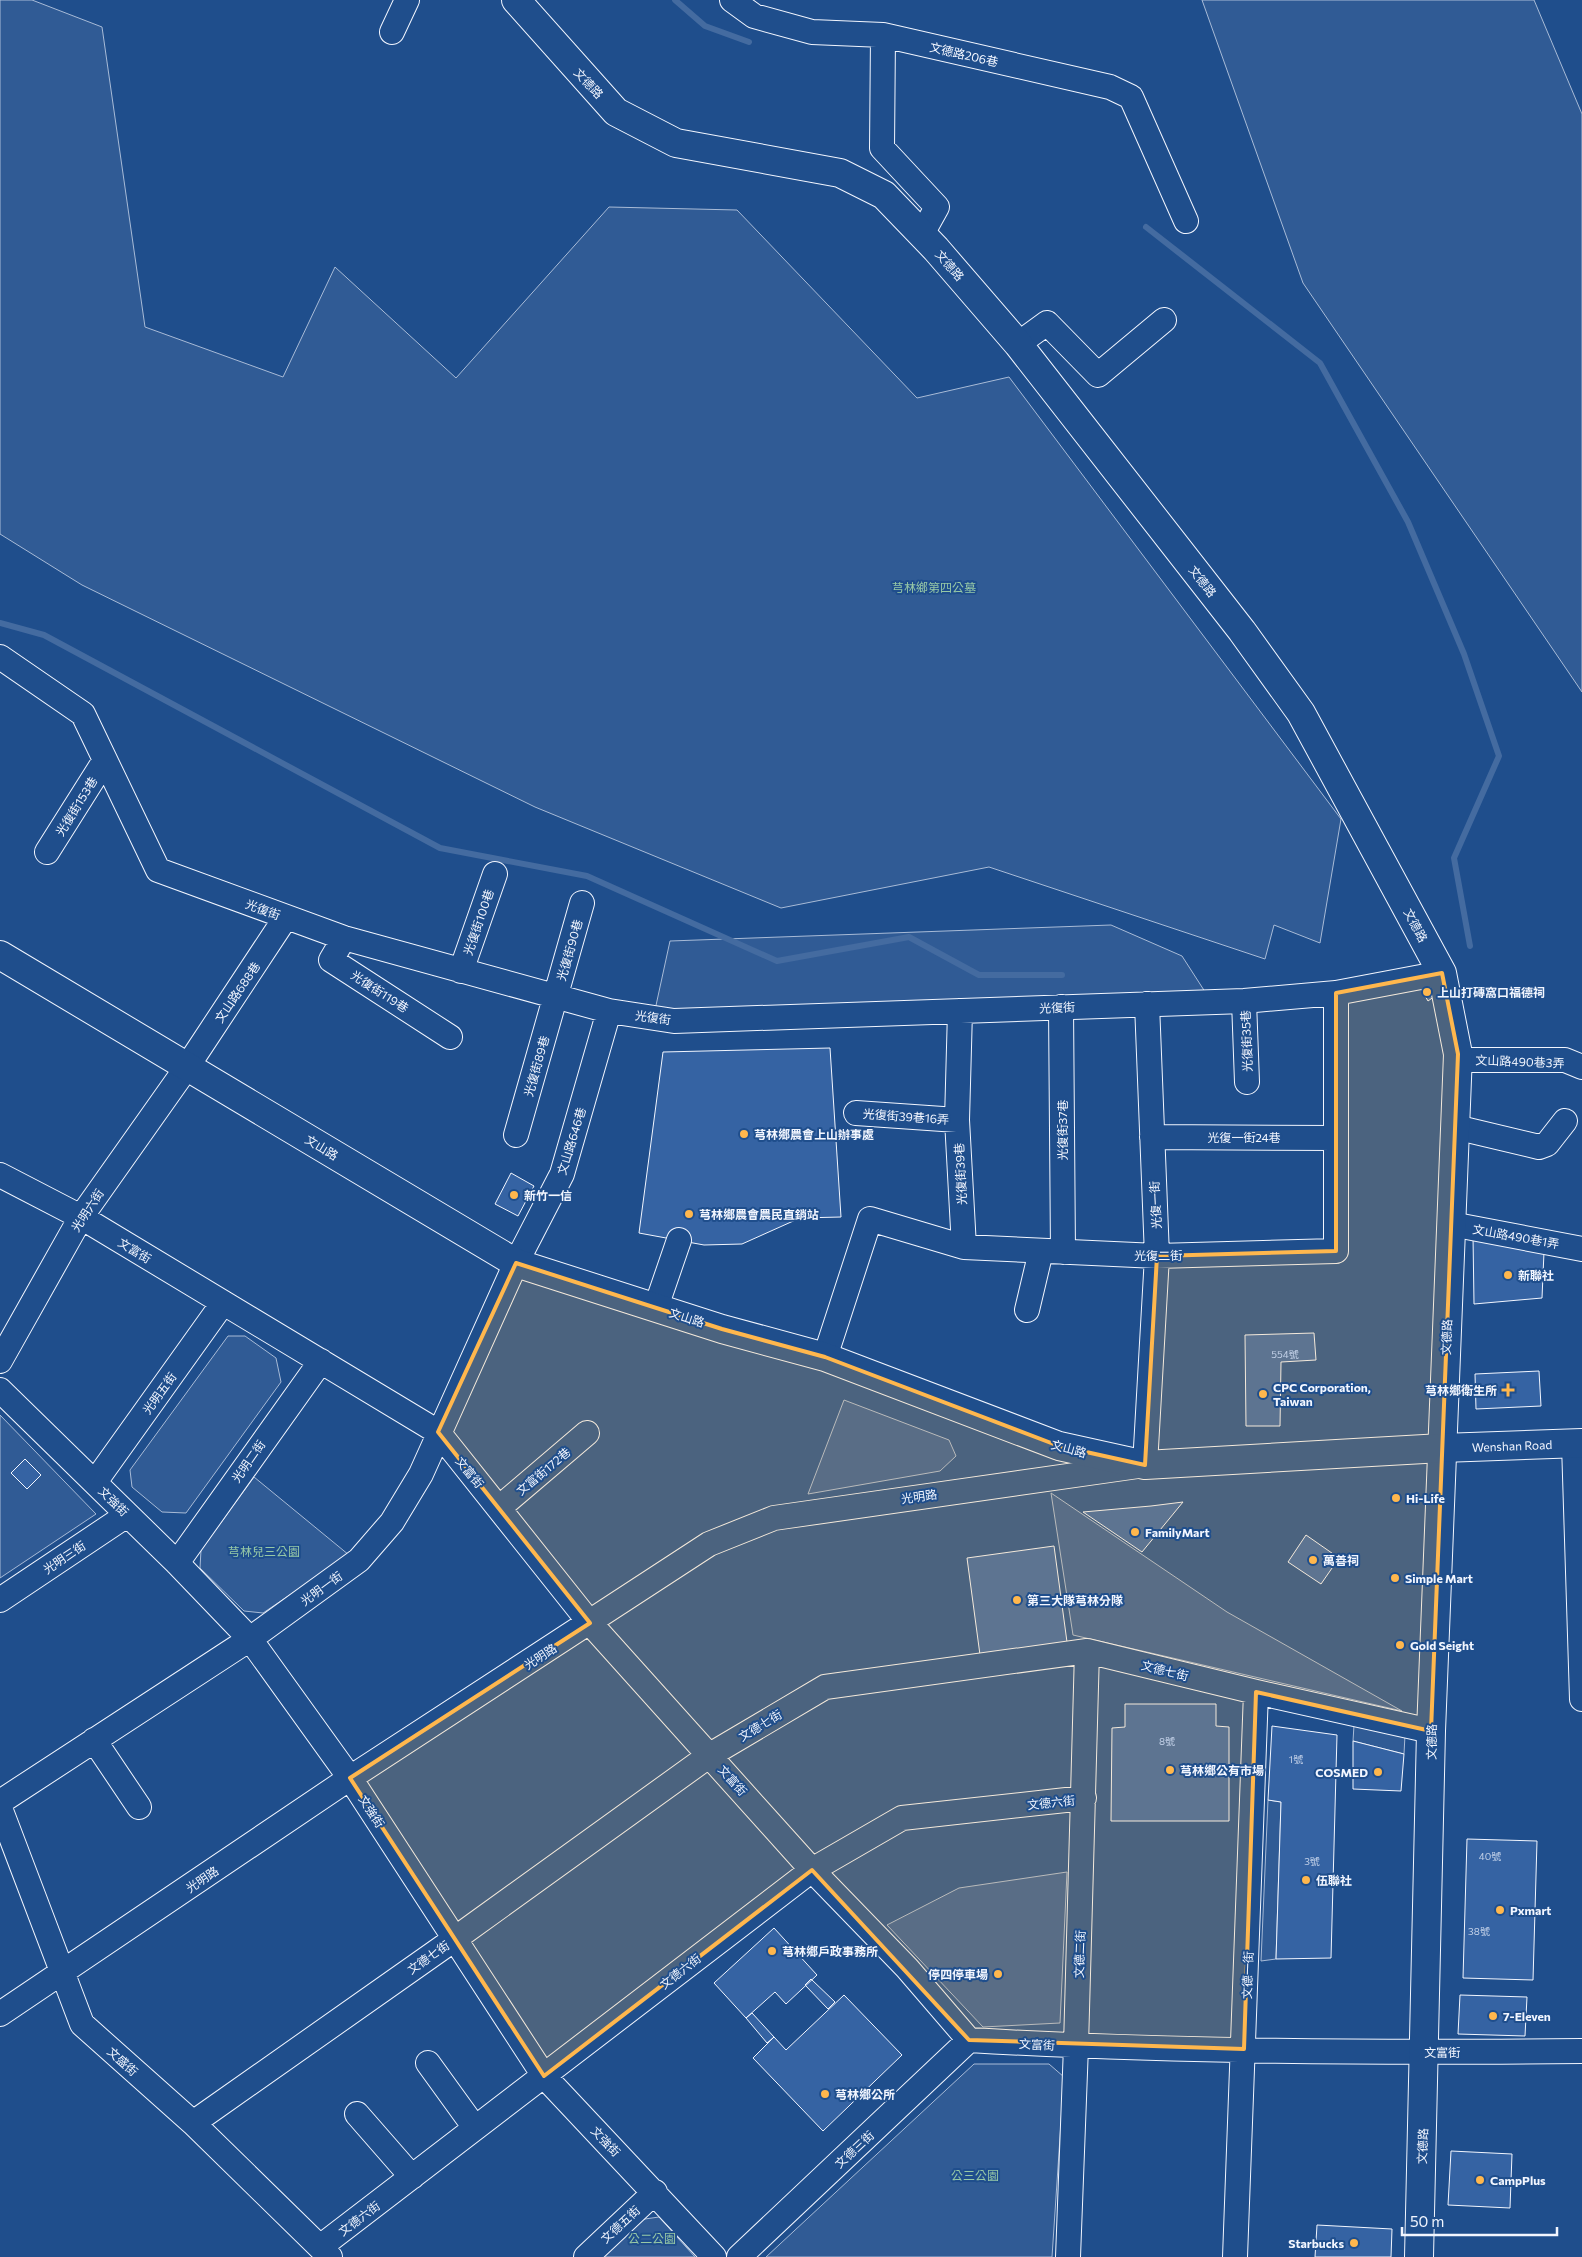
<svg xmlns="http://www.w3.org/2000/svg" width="1582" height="2257" font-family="Commissioner,'Noto Sans TC',sans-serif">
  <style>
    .built { fill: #305b95; stroke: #a8bbd7 }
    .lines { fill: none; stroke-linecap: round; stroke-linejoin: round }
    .stream { stroke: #446ba0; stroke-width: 6 }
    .building { fill: #3563a3; stroke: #f2f6ff }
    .minor-casing { stroke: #f2f6ff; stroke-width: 26 }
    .major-casing { stroke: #f2f6ff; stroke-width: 30 }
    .minor { stroke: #1f4e8c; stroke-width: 24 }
    .major { stroke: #1f4e8c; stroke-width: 28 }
    .marked { fill: #ffb74d; fill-opacity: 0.2; stroke: #ffb74d; stroke-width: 4; stroke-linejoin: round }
    .poi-dot { fill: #ffb74d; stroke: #1f4e8c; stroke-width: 2 }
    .labels { text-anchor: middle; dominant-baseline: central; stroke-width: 4; stroke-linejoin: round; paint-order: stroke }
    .number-label { font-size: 10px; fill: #c3d1e8 }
    .street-label { font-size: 12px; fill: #f2f6ff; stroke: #1f4e8c }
    .park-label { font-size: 12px; fill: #97c8a6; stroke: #1f4e8c }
    .poi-label { font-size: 12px; font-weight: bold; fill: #f2f6ff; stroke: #1f4e8c; text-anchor: start }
  </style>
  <rect width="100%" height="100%" fill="#1f4e8c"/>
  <path class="built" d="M0,0H32L102,27L145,327L283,377L335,267L456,378L609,207L737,210L917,398L1009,377L1341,819L1320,943L1274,925L1265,959L989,867L781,908L535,807L82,585L0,534Z
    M1202,0H1534L1582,114V692L1303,283Z
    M1111,925L1182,956L1209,998L655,1010L670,941Z
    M228,1336H245L276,1358L281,1382L186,1513L162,1512L132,1487L130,1470Z
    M844,1400L949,1440L956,1456L940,1471L808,1494Z
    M0,1415L96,1514L0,1578Z
    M254,1477L349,1555L263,1613L244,1611L200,1568L201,1550Z
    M1051,1493L1227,1612L1402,1711L1073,1635Z
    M1354,1725L1405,1735L1404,1754L1353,1741Z
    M1268,1800L1281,1802L1276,1959L1261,1961Z
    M1067,1872L1060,2023L983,2027L887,1925L959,1888Z
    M974,2064H1049L1064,2077L1052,2257H766Z
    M659,2217L695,2257H599L638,2220Z"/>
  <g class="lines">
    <path class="stream" d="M675,0L705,26L749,42
      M1146,227L1320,363L1408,522L1464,654L1499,756L1454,858L1470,946
      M0,623L44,635L440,848L587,876L777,961L909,937L979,975H1062"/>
  </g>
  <path class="building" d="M1427,982L1435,996L1428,1001L1420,987Z
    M830,1048L841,1217L800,1218L742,1244L704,1245L639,1233L663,1052Z
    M511,1173L534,1186L518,1216L495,1204Z
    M1473,1236L1544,1252L1542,1298L1474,1304Z
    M1314,1333L1316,1360L1281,1362L1280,1426H1246L1245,1335Z
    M1539,1371L1541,1406L1476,1409L1475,1374Z
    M25,1459L41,1475L27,1489L11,1473Z
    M1183,1502L1142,1552L1083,1512L1151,1506Z
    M1306,1535L1339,1558L1321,1584L1288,1562Z
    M1054,1546L1067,1642L980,1655L967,1558Z
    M1125,1704H1216V1726L1229,1727V1821H1111L1112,1728L1125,1727Z
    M1272,1726L1337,1735L1331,1958L1276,1959L1281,1802L1268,1800Z
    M1353,1741L1404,1754L1401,1791L1353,1789Z
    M1467,1839L1537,1841L1533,1980L1463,1978Z
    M774,1928L817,1975L786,2004L775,1992L746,2018L714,1983Z
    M811,1979L835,2002L828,2009L805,1985Z
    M844,1995L902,2055L823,2131L753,2058L774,2037L786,2050Z
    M1460,1995L1527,1997L1525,2036L1458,2034Z
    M752,2013L774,2037L767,2043L746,2018Z
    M1451,2151L1512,2154L1510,2208L1448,2205Z
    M1317,2225L1392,2229L1391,2257H1315Z"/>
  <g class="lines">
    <defs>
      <path id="minor" d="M732,0L754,16L812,32L883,35
        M392,32L407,0
        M922,234L937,207L882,148L883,35L1110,87L1131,97L1186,221
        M1018,344L1047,323L1098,375L1164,320
        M0,657L83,714L158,870L344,938L609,1011L674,1021L1244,1001L1336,993L1442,973
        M47,852L105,760
        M344,938L331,960L450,1037
        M461,971L495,874
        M1244,1001L1247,1082
        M1061,1007L1063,1252
        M960,1011L957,1120L964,1247
        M1457,1060H1565L1582,1067
        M856,1113L957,1120
        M1455,1127L1539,1147L1547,1144L1565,1121
        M516,1135L582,903
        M1152,1137L1336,1138
        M0,1175L81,1217L438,1432L590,1623L812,1870L907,1968L969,2040C1173,2052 1378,2053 1582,2051
        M1451,1224L1582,1249
        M656,1307L679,1240
        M1027,1310L1041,1251
        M825,1357L870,1219L964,1247L1157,1256L1336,1251V993
        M0,1361L81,1217L187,1067L286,917
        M0,1390L177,1563L250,1639L350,1778L544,2076L714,2257
        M1574,1444L1582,1699
        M95,1482L223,1303
        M499,1508L587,1433
        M177,1563L321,1361
        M0,1600L127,1515
        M94,1740L139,1807
        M0,1802L250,1639L359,1560L392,1522L421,1474L516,1263L562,1174L609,1011
        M0,1808L82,2024L193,2123L330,2257
        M0,2014L350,1778L709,1544L774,1518L1145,1465L1157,1256L1147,1004
        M428,2063L475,2128
        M357,2114L412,2177
        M193,2123L456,1938L710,1755L825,1687L1087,1651L1256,1692L1431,1731
        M320,2247L812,1870L902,1818L1084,1798
        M586,2257L655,2192
        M739,2257L969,2040
        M1068,2257L1076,2046L1087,1651
        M1235,2257L1256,1692"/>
      <g id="major">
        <path d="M516,0L616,112L676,143L840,173L884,195L936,249L1018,344L1242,631L1301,713L1442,973L1458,1054L1431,1731L1419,2257"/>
        <path id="s1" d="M0,955L516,1263L722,1329L825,1357L1059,1446L1145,1465L1442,1448L1582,1443"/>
      </g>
    </defs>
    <use href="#minor" class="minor-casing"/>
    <use href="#major" class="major-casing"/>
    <use href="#minor" class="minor"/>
    <use href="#major" class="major"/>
  </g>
  <path class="marked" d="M1442,973L1458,1054L1431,1731L1256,1692L1244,2049L969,2040L812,1870L544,2076L350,1778L590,1623L438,1432L516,1263L722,1329L825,1357L1059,1446L1145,1465L1157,1256L1336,1251V993Z"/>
  <g class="poi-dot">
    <circle cx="1427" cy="992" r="5"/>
    <circle cx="744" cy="1134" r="5"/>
    <circle cx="514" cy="1195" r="5"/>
    <circle cx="689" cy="1214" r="5"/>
    <circle cx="1508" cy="1275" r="5"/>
    <path d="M1505.5 1382.5h5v5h5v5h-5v5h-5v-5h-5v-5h5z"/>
    <circle cx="1263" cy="1394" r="5"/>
    <circle cx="1396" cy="1498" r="5"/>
    <circle cx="1135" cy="1532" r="5"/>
    <circle cx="1313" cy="1560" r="5"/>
    <circle cx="1395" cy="1578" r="5"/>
    <circle cx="1017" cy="1600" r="5"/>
    <circle cx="1400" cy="1645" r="5"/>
    <circle cx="1170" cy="1770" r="5"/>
    <circle cx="1378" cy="1772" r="5"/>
    <circle cx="1306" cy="1880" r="5"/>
    <circle cx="1500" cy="1910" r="5"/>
    <circle cx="772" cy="1951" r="5"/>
    <circle cx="998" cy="1974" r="5"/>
    <circle cx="1493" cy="2016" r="5"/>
    <circle cx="825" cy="2094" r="5"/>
    <circle cx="1480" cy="2180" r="5"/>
    <circle cx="1354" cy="2243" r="5"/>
  </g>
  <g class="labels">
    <g class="number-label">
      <text x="1285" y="1354">554號</text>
      <text x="1167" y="1741">8號</text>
      <text x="1296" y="1759">1號</text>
      <text x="1490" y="1856">40號</text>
      <text x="1312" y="1861">3號</text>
      <text x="1479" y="1931">38號</text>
    </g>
    <g class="street-label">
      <text transform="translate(964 54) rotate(13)">文德路206巷</text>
      <text transform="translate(589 83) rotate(47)">文德路</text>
      <text transform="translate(950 265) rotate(49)">文德路</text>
      <text transform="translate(1203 581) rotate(52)">文德路</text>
      <text transform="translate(76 806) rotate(-58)">光復街153巷</text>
      <text transform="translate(263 909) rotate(20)">光復街</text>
      <text transform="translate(478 922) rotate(-71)">光復街100巷</text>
      <text transform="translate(1416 925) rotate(62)">文德路</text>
      <text transform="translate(569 950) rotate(-74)">光復街90巷</text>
      <text transform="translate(380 991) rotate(33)">光復街119巷</text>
      <text transform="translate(237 992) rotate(-56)">文山路688巷</text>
      <text transform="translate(1057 1007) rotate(-2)">光復街</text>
      <text transform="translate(653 1017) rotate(8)">光復街</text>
      <text transform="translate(1246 1041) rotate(-92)">光復街35巷</text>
      <text transform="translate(1520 1061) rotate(2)">文山路490巷3弄</text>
      <text transform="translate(536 1066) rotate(-74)">光復街89巷</text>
      <text transform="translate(906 1116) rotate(4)">光復街39巷16弄</text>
      <text transform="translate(1062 1130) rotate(-90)">光復街37巷</text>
      <text x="1244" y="1137">光復一街24巷</text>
      <text transform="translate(571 1141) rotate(-73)">文山路646巷</text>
      <text transform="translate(322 1147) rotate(31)">文山路</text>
      <text transform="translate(960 1174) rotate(-93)">光復街39巷</text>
      <text transform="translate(1155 1205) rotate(-93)">光復一街</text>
      <text transform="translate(87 1210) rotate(-57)">光明六街</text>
      <text transform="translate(1516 1236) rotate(10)">文山路490巷1弄</text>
      <text transform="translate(135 1250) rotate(31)">文富街</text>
      <text x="1158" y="1255">光復二街</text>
      <text transform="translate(687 1317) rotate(18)">文山路</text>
      <text transform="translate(1446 1337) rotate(-88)">文德路</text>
      <text transform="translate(159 1393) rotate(-54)">光明五街</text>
      <text stroke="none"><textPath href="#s1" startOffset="1630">Wenshan Road</textPath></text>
      <text transform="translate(1069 1448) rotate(15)">文山路</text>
      <text transform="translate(248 1461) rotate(-55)">光明二街</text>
      <text transform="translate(543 1471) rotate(-40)">文富街172巷</text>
      <text transform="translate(470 1472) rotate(51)">文富街</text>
      <text transform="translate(919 1496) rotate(-8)">光明路</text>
      <text transform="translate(114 1501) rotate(44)">文強街</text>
      <text transform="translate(64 1557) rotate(-34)">光明三街</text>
      <text transform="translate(321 1588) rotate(-36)">光明一街</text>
      <text transform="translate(540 1656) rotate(-33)">光明路</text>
      <text transform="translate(1165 1670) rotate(14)">文德七街</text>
      <text transform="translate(760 1725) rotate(-31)">文德七街</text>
      <text transform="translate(1431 1742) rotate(-89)">文德路</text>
      <text transform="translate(733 1780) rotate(48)">文富街</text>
      <text transform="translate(1051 1802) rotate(-6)">文德六街</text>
      <text transform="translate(372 1811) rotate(57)">文強街</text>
      <text transform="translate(202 1879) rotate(-34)">光明路</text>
      <text transform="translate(1079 1954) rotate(-88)">文德二街</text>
      <text transform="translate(428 1957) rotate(-35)">文德七街</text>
      <text transform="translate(680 1971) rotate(-38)">文德六街</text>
      <text transform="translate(1247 1975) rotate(-88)">文德一街</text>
      <text transform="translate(1037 2044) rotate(3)">文富街</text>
      <text x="1442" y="2052">文富街</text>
      <text transform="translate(123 2061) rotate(42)">文盛街</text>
      <text transform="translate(606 2141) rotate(46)">文強街</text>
      <text transform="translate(1422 2146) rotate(-88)">文德路</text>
      <text transform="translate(854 2149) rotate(-43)">文德三街</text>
      <text transform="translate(359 2218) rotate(-37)">文德六街</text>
      <text transform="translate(620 2224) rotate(-43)">文德五街</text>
    </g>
    <g class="park-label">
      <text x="934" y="587">芎林鄉第四公墓</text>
      <text x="264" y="1551">芎林兒三公園</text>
      <text x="975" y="2175">公三公園</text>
      <text x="652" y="2238">公二公園</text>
    </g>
    <g class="poi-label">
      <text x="1437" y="992">上山打磚窩口福德祠</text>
      <text x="754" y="1134">芎林鄉農會上山辦事處</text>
      <text x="524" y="1195">新竹一信</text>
      <text x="699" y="1214">芎林鄉農會農民直銷站</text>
      <text x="1518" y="1275">新聯社</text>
      <text x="1273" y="1387">CPC Corporation,<tspan x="1273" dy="14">Taiwan</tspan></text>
      <text x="1497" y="1390" text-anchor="end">芎林鄉衛生所</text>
      <text x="1406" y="1498">Hi-Life</text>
      <text x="1145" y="1532">FamilyMart</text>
      <text x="1323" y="1560">萬善祠</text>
      <text x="1405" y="1578">Simple Mart</text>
      <text x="1027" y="1600">第三大隊芎林分隊</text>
      <text x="1410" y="1645">Gold Seight</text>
      <text x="1180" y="1770">芎林鄉公有市場</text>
      <text x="1368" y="1772" text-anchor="end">COSMED</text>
      <text x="1316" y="1880">伍聯社</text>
      <text x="1510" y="1910">Pxmart</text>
      <text x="782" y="1951">芎林鄉戶政事務所</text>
      <text x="988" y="1974" text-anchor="end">停四停車場</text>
      <text x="1503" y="2016">7-Eleven</text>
      <text x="835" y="2094">芎林鄉公所</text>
      <text x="1490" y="2180">CampPlus</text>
      <text x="1344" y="2243" text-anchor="end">Starbucks</text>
    </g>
  </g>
  <path d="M1402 2227v8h155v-8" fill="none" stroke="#f2f6ff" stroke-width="2.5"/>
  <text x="1410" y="2227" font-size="15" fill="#f2f6ff" stroke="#1f4e8c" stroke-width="4" paint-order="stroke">50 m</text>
</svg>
